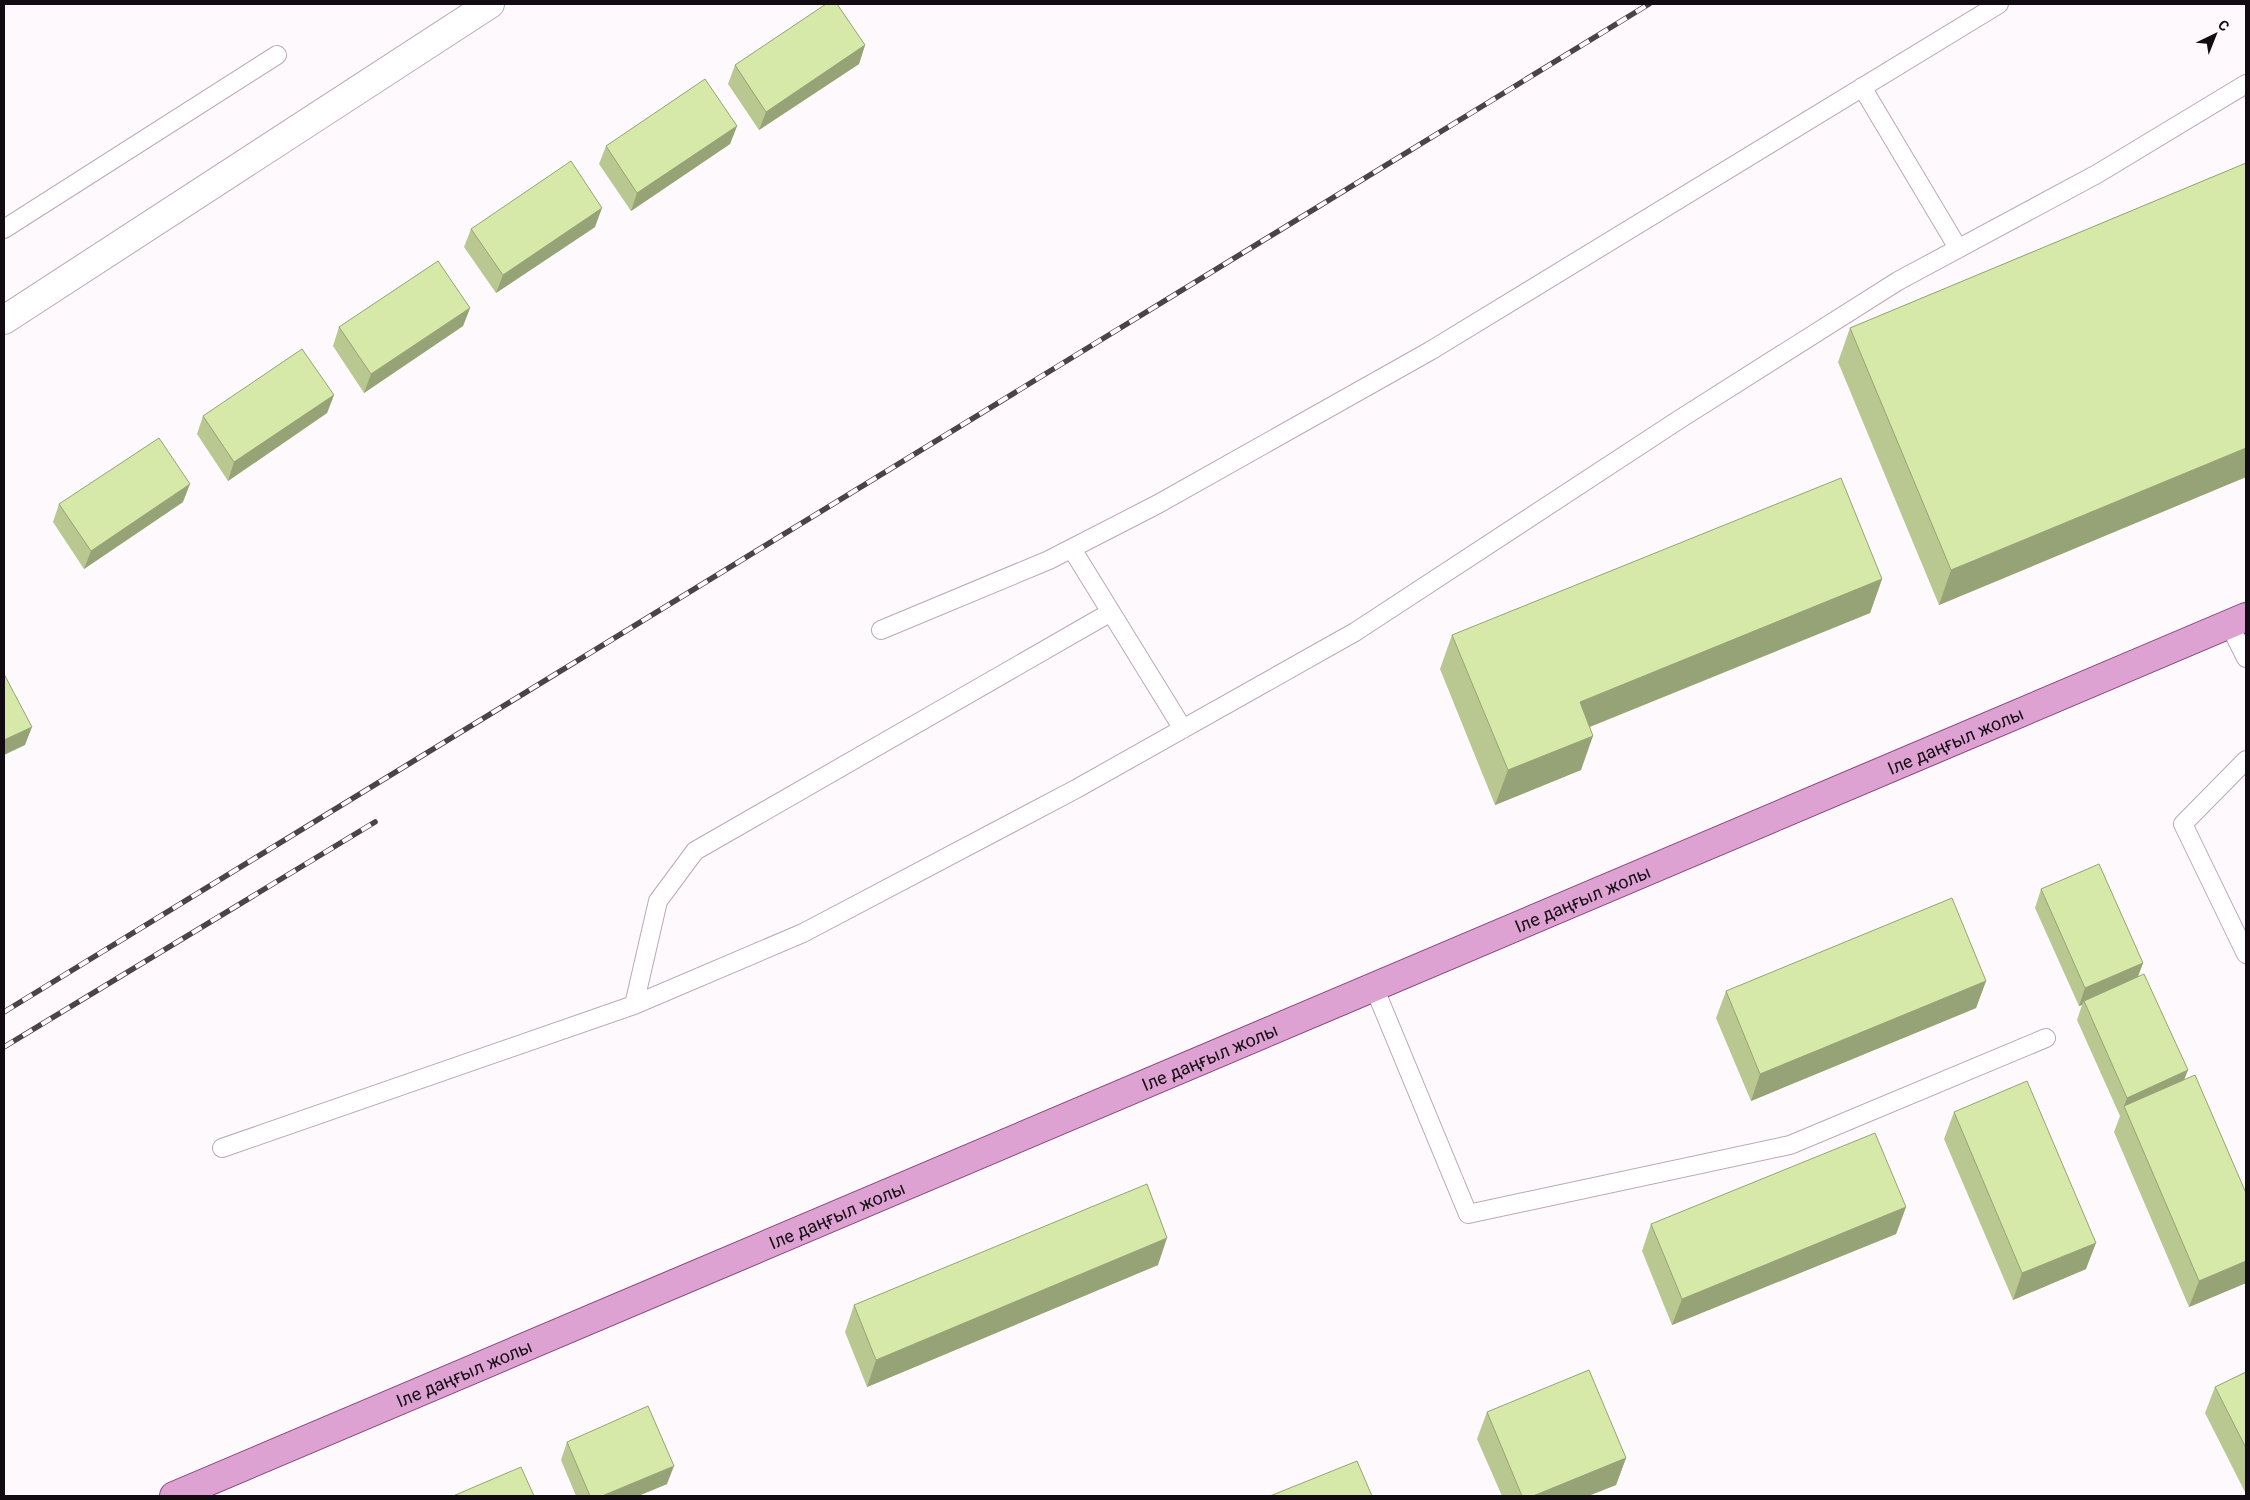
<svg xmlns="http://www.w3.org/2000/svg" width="2250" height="1500" font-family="Roboto,sans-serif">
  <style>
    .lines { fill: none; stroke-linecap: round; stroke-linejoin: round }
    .service-casing { stroke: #bca7b7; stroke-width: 20 }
    .tertiary-casing { stroke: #bca7b7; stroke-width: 30 }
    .primary-casing { stroke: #87447b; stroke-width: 30 }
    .service { stroke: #fff; stroke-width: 18 }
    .tertiary { stroke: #fff; stroke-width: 28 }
    .primary { stroke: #dda1d2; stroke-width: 28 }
    .rail-casing { stroke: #4a4349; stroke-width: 5.5 }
    .rail { stroke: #fef9fc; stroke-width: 4; stroke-dasharray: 11; stroke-linecap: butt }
    .wall { fill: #b9c890 }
    .shaded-wall { fill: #96a376 }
    .building { fill: #d7e9a8; stroke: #96a376 }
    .labels { text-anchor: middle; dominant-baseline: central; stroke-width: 4; stroke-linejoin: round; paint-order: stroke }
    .street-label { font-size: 18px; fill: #120b11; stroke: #fef9fc }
  </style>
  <rect width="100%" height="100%" fill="#fef9fc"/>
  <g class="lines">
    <defs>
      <path id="service" d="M1862,87L1958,248
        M4,229L277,55
        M1072,549L1183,729
        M2229,624L2246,658
        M881,630L1049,560L1158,504L1430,351L1999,4
        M2246,760L2183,824L2246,954
        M1374,987L1468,1214L1790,1145L2046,1038
        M634,1005L658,901L695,851L1111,612
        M222,1148L634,1005L803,933L1076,789L1355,632L1680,419L1898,281L2097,174L2246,84"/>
      <path id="tertiary" d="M4,320L490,4"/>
      <g id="primary">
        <path id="s1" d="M174,1496L2246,617"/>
      </g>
    </defs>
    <use href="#service" class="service-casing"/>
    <use href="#tertiary" class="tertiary-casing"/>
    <use href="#primary" class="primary-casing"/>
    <use href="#service" class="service"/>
    <use href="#tertiary" class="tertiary"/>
    <use href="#primary" class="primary"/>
    <defs>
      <path id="rail" d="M4,1012L1649,4
        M4,1047L375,822"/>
    </defs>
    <use href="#rail" class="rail-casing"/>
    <use href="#rail" class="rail"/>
  </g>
  <path class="wall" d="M865,45L859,64L759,130L728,84L735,65Z
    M737,126L730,144L631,211L599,164L606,146Z
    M2246,163V477L1939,605L1838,362L1850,328Z
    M595,227L496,293L464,247L471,229Z
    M470,308L463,326L364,393L333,346L339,327Z
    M334,395L327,413L228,481L197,434L203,416Z
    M183,502L84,569L53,522L59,504Z
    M1882,579L1870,613L1590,727L1581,770L1495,805L1440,669L1452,635Z
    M2041,889L2143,963L2138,977L2184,1080L2246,1193V1283L2189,1307L2114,1132L2120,1116L2077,1020L2082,1005L2079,1006L2035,908Z
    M1986,981L1976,1008L1751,1101L1716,1018L1726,991Z
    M1954,1112L2086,1269L2013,1300L1944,1139Z
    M1906,1207L1896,1234L1672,1325L1642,1251L1651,1224Z
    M1158,1265L867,1387L845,1332L854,1305Z
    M2246,1372V1494L2205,1413L2215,1387Z
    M1487,1412L1626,1458L1616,1485L1588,1496H1502L1477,1439Z
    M567,1442L667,1484L638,1496H576L561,1460Z"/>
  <path class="shaded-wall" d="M865,45L859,64L759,130L766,112Z
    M737,126L730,144L631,211L637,193Z
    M602,208L595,227L496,293L503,275Z
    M470,308L463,326L364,393L371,374Z
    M334,395L327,413L228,481L234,462Z
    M2246,448V477L1939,605L1951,570Z
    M190,484L183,502L84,569L91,551Z
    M1882,579L1870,613L1567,736L1580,702Z
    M32,727L25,745L4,755V740Z
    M1593,736L1581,770L1495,805L1508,770Z
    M2143,963L2136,981L2084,1001L2082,1005L2079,1006L2085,988Z
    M1986,981L1976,1008L1751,1101L1760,1074Z
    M2188,1070L2181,1088L2124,1106L2120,1116L2127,1098Z
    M1906,1207L1896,1234L1672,1325L1682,1299Z
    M1167,1238L1158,1265L867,1387L876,1360Z
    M2096,1243L2086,1269L2013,1300L2022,1273Z
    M2246,1261V1283L2189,1307L2199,1281Z
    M1626,1458L1616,1485L1588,1496H1533Z
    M674,1466L667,1484L638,1496H602Z"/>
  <path class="building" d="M826,4H837L865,45L766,112L735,65Z
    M705,79L737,126L637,193L606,146Z
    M571,161L602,208L503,275L471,229Z
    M2246,163V448L1951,570L1850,328Z
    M438,261L470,308L371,374L339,327Z
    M302,349L334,395L234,462L203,416Z
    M159,438L190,484L91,551L59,504Z
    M1841,478L1882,579L1580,702L1593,736L1508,770L1452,635Z
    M4,674L32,727L4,740Z
    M2099,864L2143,963L2085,988L2041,889Z
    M1952,898L1986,981L1760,1074L1726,991Z
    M2144,974L2188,1070L2127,1098L2084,1001Z
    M2195,1075L2246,1193V1261L2199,1281L2124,1106Z
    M2027,1081L2096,1243L2022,1273L1954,1112Z
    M1875,1133L1906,1207L1682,1299L1651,1224Z
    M1147,1184L1167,1238L876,1360L854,1305Z
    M1589,1370L1626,1458L1533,1496H1522L1487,1412Z
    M2246,1372V1448L2215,1387Z
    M648,1406L674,1466L602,1496H590L567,1442Z
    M1357,1461L1372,1496H1270Z
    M521,1467L534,1496H453Z"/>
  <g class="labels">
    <g class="street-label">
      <text stroke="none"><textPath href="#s1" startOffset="1935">Іле даңғыл жолы</textPath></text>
      <text stroke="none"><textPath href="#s1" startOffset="1530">Іле даңғыл жолы</textPath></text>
      <text stroke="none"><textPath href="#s1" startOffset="1125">Іле даңғыл жолы</textPath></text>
      <text stroke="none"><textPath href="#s1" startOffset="720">Іле даңғыл жолы</textPath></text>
      <text stroke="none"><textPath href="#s1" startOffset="315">Іле даңғыл жолы</textPath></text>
    </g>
  </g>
  <rect width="2250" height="1500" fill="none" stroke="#120b11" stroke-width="10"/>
  <g transform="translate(2215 35) rotate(43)" stroke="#fef9fc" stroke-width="4" paint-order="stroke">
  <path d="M0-4L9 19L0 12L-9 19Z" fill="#120b11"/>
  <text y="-8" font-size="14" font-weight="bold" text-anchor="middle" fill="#120b11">С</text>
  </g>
</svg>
